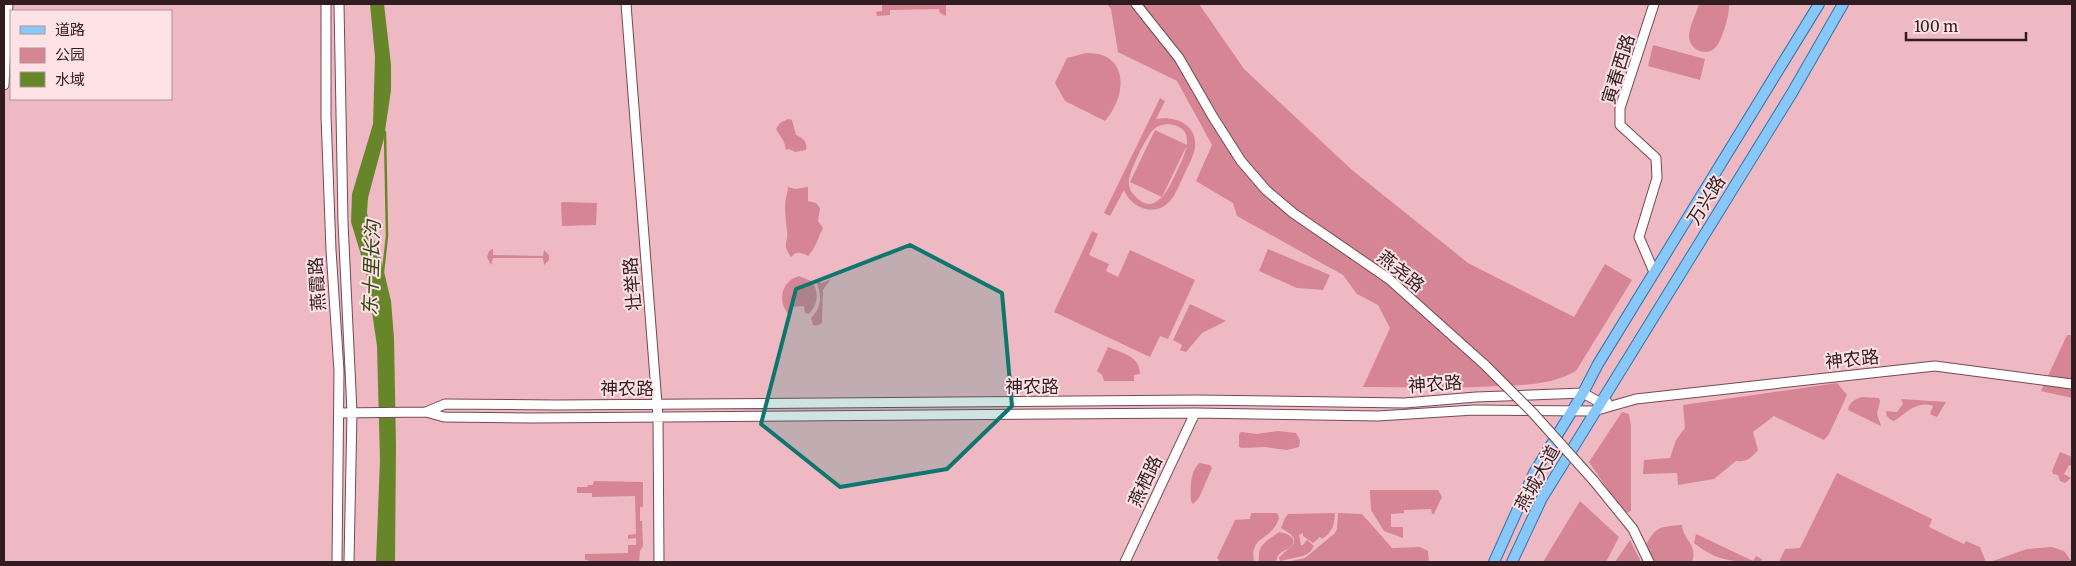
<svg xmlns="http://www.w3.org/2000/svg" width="2076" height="566" font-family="Merriweather,'Noto Sans SC',serif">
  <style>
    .green { fill: #d68595; fill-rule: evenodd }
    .water { fill: #668629 }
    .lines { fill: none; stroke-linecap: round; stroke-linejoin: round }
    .stream { stroke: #668629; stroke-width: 2.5 }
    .minor-casing { stroke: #764953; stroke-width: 11 }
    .major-casing { stroke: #3573ab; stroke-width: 12 }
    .minor { stroke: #fff; stroke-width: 9 }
    .major { stroke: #87c7fa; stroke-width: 10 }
    .minor-bridge-casing { stroke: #764953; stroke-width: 11; stroke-linecap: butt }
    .minor-bridge { stroke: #fff; stroke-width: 9 }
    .marked { fill: #0f766e; fill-opacity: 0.2; stroke: #0f766e; stroke-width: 4; stroke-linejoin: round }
    .labels { text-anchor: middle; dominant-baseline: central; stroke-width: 4; stroke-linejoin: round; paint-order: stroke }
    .street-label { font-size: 18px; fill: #311d21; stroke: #fee2e6 }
    .water-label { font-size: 19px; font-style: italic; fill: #324313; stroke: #fee2e6 }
  </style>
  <rect width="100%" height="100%" fill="#eeb9c2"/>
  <path class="green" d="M882,4H946V16L940,13L939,9L890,10V15L877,16L876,12L882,11Z
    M1107,4H1199L1244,69L1352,170L1468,263L1574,317L1605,264L1632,280L1576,371C1551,385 1525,385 1498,386C1453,389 1408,387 1363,387L1390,328L1378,305L1357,294L1343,275L1237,216L1233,203L1196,181L1212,145L1177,81L1118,52L1111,9Z
    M1699,4H1729C1730,13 1722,42 1715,48C1706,57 1690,50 1689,37C1689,27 1696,14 1699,4Z
    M1653,45L1705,59L1700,80L1648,66Z
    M1086,53C1130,52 1127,96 1105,121L1065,101L1055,83L1067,58Z
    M1160,98L1165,101L1156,119C1176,115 1198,125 1195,148C1193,158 1187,168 1183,177C1179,185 1176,194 1170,201C1155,218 1131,208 1124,190L1110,216L1104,213ZM1167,124C1198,126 1186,153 1177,171C1170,186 1156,219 1135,196C1130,192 1128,185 1129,179C1131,169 1146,137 1153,130C1157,126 1161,125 1167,124Z
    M788,119L792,120L796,135C802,137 808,142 806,150L795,152L789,149L786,150L784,142L776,129L780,123Z
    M1155,130L1187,145L1162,197L1130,182Z
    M788,187L795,189L808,187V201L816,203L820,208L818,221L823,228C818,237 816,248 808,256C802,252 796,251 791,257C781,242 789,243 787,230C786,223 784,205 786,198C787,194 788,191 788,187Z
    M563,202L597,203L596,225L562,226L561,203Z
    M1092,231L1098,234L1089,255L1109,264L1106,271L1118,277L1130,250L1195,280L1168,339L1160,336L1150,357L1054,312Z
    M493,249V255L543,256L544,250L549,255V260L544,265L543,258H493L491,265L487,257L489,251Z
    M1268,249L1330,275L1323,290L1297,288L1259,271Z
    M799,276L813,282C819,294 818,304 809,314L805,313L804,306L792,307V314L789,315C777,302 781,281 799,276Z
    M831,279L823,290L822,323L816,326L813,325L811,318C822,307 822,295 816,281L822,283Z
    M1190,304L1226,321L1202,333L1186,352L1180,350L1182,345L1173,340Z
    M2067,335H2072V398L2041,391Z
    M1108,347C1122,353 1140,356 1140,374L1134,375V381H1104L1102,375L1097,371Z
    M1837,383L1847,395L1829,434L1824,440L1774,416L1753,432L1758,450C1751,458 1747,462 1736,461L1714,479L1678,485L1677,473L1643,474L1644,460L1670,458L1676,440L1685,428L1683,405Z
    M1862,397L1879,398L1880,401L1877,414L1881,426L1848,410C1849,402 1855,399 1862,397Z
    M1901,399L1946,402L1937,417L1930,414L1933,406C1917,400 1906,413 1894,421C1889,419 1886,417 1886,411L1897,412L1903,404Z
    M1622,412L1629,414L1631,426V511L1626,513L1622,510L1589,462Z
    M1278,431L1296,433L1300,440L1299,447L1287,450L1265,447L1242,448L1239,447V435L1241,432L1257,434Z
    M2060,452L2072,457V466L2069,465L2064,474L2071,478L2065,483L2060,481L2058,475L2053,474L2052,471Z
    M1200,463L1210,465L1212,468L1199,498L1193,504L1191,501C1190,491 1190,469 1200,463Z
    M1837,473L1932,519L1929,527L1964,544L1966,541L1980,547L1986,562H1779L1785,549L1800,548Z
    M594,481L643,482V507H640V521H642L643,546L640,551L639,562H588V560H585V554L628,553V545H636V538L628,539V535L636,534L635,496L592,497V493H577V487H587L588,485H593Z
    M1370,490H1438L1442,497L1434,514H1432L1431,509L1404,510V513L1391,514V527H1403V538L1384,531L1371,510Z
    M1580,501L1619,537L1606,562H1543Z
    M1251,513H1277L1279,518C1272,541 1249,535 1254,562H1219V560L1217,558L1235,520L1250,519Z
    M1335,513C1334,525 1333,532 1322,539L1320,537L1313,543L1303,536V533L1299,535L1301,545H1303L1307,540L1314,546L1310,552L1303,556L1280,561L1279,558C1290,545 1306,542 1281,528L1285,518L1288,514Z
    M1338,513L1362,514L1392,548L1420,547L1428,551L1429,562H1287L1305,558L1335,533L1337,529Z
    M1682,525C1684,542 1698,544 1692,562H1647L1642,551C1656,528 1654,527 1682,525Z
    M1279,532C1286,533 1300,538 1290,547C1287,550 1282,551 1279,554C1277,557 1277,559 1276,562H1259C1257,544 1266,542 1279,532Z
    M1696,534L1753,561L1756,556L1762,559L1761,562C1732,562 1717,561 1694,543Z
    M1630,540L1641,562H1615Z
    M2052,547L2064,551L2072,562H1990L2027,549Z"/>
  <path class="water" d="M370,4H384L391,65V90L384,138L368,198L367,213L371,232L380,255L391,301L394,338L396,446L395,562H376L380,460L377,346L366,271L351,222L352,194L373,124L375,57Z"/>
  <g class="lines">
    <path class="stream" d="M383,272L387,236L385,132"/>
    <defs>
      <path id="minor" d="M326,4V116L331,250L339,371L337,562
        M339,4L343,222L352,412L349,562
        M626,4L658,417L659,562
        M1136,4L1179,58L1213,117L1241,161L1266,190L1293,213L1389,279L1485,365
        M4,85L8,4
        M1654,272L1639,237L1657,178L1656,158L1620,125V108L1654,4
        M426,412L445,404L557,405L1197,400L1405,403L1476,397L1583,393L1599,402H1607
        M340,413L426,412L444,417L532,418L1195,413L1378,416L1474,410L1594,411L1636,399L1935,366L2072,384
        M1594,481L1633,529L1649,562
        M1125,562L1195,413"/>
      <path id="major" d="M1494,562L1534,473L1583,393L1598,364L1819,4
        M1512,562L1542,498L1792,93L1843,4"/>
    </defs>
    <use href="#minor" class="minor-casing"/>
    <use href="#major" class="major-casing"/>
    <use href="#minor" class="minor"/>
    <use href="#major" class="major"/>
    <defs>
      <path id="minor-bridge" d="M1485,365L1533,413L1594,481"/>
    </defs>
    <use href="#minor-bridge" class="minor-bridge-casing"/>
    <use href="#minor-bridge" class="minor-bridge"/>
  </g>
  <path class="marked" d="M910,245L1002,293L1012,406L947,469L840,487L761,424L796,289Z"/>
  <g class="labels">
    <g class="street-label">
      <text transform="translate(1618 69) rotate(-73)">寅春西路</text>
      <text transform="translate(1706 200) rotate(-58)">万兴路</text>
      <text transform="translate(1401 271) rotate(39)">燕尧路</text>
      <text transform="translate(317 284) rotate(-94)">燕霞路</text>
      <text transform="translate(632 284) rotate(-95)">壮举路</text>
      <text transform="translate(1852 359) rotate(-6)">神农路</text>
      <text transform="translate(1435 384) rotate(-4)">神农路</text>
      <text x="1032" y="386">神农路</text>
      <text x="627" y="388">神农路</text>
      <text transform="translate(1537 478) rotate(-61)">燕城大道</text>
      <text transform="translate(1145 481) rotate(-65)">燕栖路</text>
    </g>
    <g class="water-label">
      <text transform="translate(371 268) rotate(-88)">东十里长沟</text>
    </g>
  </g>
  <rect width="2076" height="566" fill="none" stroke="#311d21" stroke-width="10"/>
  <rect x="10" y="10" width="162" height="90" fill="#fee2e6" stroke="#ac9397"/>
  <rect x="20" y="26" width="25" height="8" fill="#87c7fa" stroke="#ac9397"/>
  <text x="55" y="35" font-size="15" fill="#311d21">道路</text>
  <rect x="20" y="48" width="25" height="15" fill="#d68595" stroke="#ac9397"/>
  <text x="55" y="60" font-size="15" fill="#311d21">公园</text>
  <rect x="20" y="72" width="25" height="15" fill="#668629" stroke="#ac9397"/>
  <text x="55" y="85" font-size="15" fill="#311d21">水域</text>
  <path d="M1906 32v8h120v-8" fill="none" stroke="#311d21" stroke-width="2.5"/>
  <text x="1914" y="32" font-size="15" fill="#311d21" stroke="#fee2e6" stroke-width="4" paint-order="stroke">100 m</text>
</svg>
